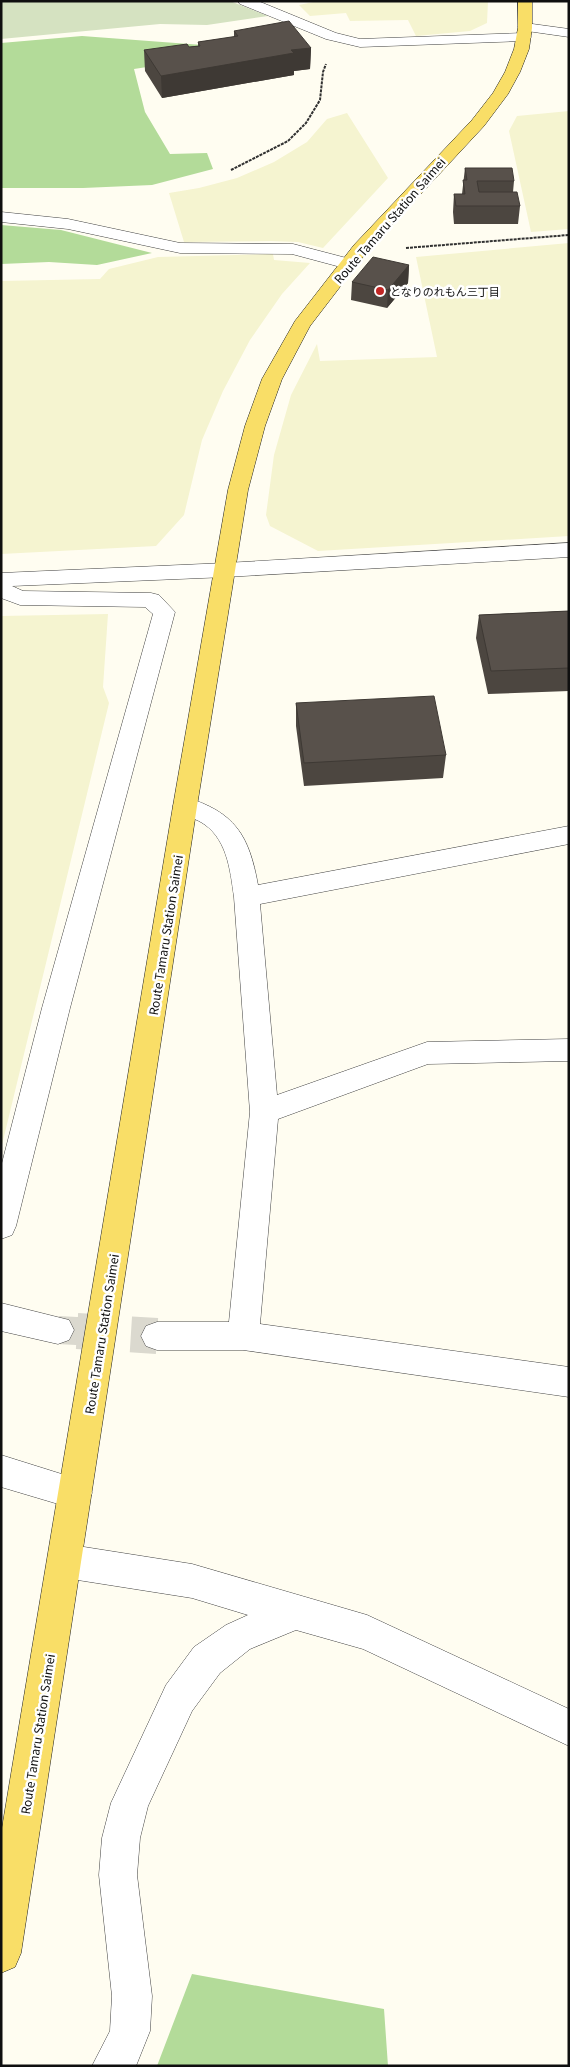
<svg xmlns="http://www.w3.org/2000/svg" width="570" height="2067" font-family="Georgia,'Noto Sans JP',serif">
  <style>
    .farmland { fill: #f5f4d0 }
    .forest { fill: #b3db99 }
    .cemetery { fill: #d5e2c1 }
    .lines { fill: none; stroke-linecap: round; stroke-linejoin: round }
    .minor-tunnel-far1 { stroke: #dbd9cf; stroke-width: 28; stroke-dasharray: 28 14; stroke-linecap: butt }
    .minor-tunnel { stroke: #dbd9cf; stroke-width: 36; stroke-dasharray: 36 18; stroke-linecap: butt }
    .minor-casing { stroke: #424242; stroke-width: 1 }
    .major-casing { stroke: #202020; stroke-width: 1 }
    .path { stroke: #313131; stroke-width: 2; stroke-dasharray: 3 1; stroke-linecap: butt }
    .minor { fill: #fff; fill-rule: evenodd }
    .major { fill: #f9de67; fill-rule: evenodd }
    .wall { fill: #4c4640 }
    .shaded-wall { fill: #3e3934 }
    .building { fill: #58514b; stroke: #3e3934 }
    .poi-dot { fill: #c12725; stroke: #fff; stroke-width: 2 }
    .labels { text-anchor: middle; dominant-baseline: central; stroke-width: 5; stroke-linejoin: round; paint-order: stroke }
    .far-poi-label { font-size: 11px; fill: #0f0f0f; stroke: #fff; text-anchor: start }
    .street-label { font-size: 12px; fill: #0f0f0f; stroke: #fff }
  </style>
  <rect width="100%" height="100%" fill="#fffdf1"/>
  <path class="farmland" d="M318,1H488L487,23L470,31L416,36L408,20L350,21L346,13L310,16L299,5Z
    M569,111V229L531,232L509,131L517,116Z
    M347,113L388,178L323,248L298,242L271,241L184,242L169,193L199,188L237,178L274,162L307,142L327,119Z
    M569,243V536L318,551L270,526L266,515L274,455L291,395L317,344L320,361L437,357L416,257Z
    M273,254L274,260L310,263L282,294L250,340L223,391L202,440L184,515L156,546L1,554V281L100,279L109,269L158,257Z
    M108,614L103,687L109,703L1,1149V616Z"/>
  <path class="forest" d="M82,36L216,46L225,55L134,69L145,112L170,154L207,153L213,169L152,185L83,188H1V43Z
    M1,225L61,230L152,253L97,265L49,262L1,264Z
    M192,1974L384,2009L388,2066H157Z"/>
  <path class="cemetery" d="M1,1H230L268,16L207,25L160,24L1,39Z"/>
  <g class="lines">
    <path class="minor-tunnel-far1" d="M58,1330L97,1332"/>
    <path class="minor-tunnel" d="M77,1331L157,1336"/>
    <defs>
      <path id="minor" d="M238,1H258L336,33L360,39L524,33L529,34L531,37L529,40L524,41L360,47L326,39L240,4Z
        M525,23L569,29V37L520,30L518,27L520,24Z
        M1,212L68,219L180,243L293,244L354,260L357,264L354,268L348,269L292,254L180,253L68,229L1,222Z
        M569,543V557L226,577L12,586L23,591L151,593L159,595L175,612L70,1008L16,1226L12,1235L1,1239V1167L42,1008L153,614L145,607L20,605L1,598V573L226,563Z
        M185,797C235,812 249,835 258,885L569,826V844L260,904L277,1095L427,1042L569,1039V1061L428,1064L278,1119L260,1324L569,1367V1397L243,1350H157L146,1346L141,1336L146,1326L157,1322H229L250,1112L234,897C230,869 227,836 199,821C189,816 178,816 173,806L176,800Z
        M1,1303L69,1320L74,1330L69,1340L58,1344L1,1331Z
        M1,1455L87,1482L92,1493L87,1504L75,1509L1,1487Z
        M65,1544L192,1564L367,1615L569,1709V1746L363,1649L296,1630L250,1649L220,1673L192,1711L148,1806L140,1838L137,1875L152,1996L150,2031L136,2066H92L110,2031L112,1996L99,1875L102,1838L111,1803L166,1685L194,1647L226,1625L248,1615L192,1598L65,1578L53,1573L48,1561L53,1549Z"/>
      <path id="major" d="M518,1H532V28L529,49L520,72L508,94L484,126L366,253L310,326L282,379L265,426L248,490L197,806L21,1953L15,1967L1,1973V1834L173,806L228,490L245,426L262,379L295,321L354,245L472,120L493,93L505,72L514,49L518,28Z"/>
    </defs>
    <use href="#minor" class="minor-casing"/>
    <use href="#major" class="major-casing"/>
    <path class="path" d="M231,170L288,141L306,123L320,100L323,72L326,64
      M406,248L569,235"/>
    <use href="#minor" class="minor"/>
    <use href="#major" class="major"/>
  </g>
  <path class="wall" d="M234,31L311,48L310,69L294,71V75L162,98L145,71L144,50L189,47L198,46V42L234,37Z
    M465,168L514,181L513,192L520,206L518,224H454L453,212L454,194H462Z
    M409,265L408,283L387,308L351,300L352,282Z
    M569,611V691L488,694L476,638L479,615Z
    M296,703L446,755L443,778L304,786L296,726Z"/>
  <path class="shaded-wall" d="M311,48L310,69L294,71V75L162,98L161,76L291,50Z
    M409,265L408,283L387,308L388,290Z"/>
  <path class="building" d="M289,21L311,48L291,50L294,53L161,76L144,50L187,44L189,47L200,46L198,42L238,36L234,31Z
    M465,168H512L514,181H477L479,192H517L520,206H456L454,194H465L463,180H467Z
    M373,257L409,265L388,290L352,282Z
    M569,611V668L491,671L479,615Z
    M434,696L446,755L304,763L296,703Z"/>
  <circle class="poi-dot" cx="380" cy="291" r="5"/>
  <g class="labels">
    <g class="far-poi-label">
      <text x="390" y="291">となりのれもん三丁目</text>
    </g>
    <g class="street-label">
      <text transform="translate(389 220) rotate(-49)">Route Tamaru Station Saimei</text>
      <text transform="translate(165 935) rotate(-81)">Route Tamaru Station Saimei</text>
      <text transform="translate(101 1334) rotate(-81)">Route Tamaru Station Saimei</text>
      <text transform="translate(37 1734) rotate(-81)">Route Tamaru Station Saimei</text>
    </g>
  </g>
  <rect width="570" height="2067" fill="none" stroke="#0f0f0f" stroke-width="5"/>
</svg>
